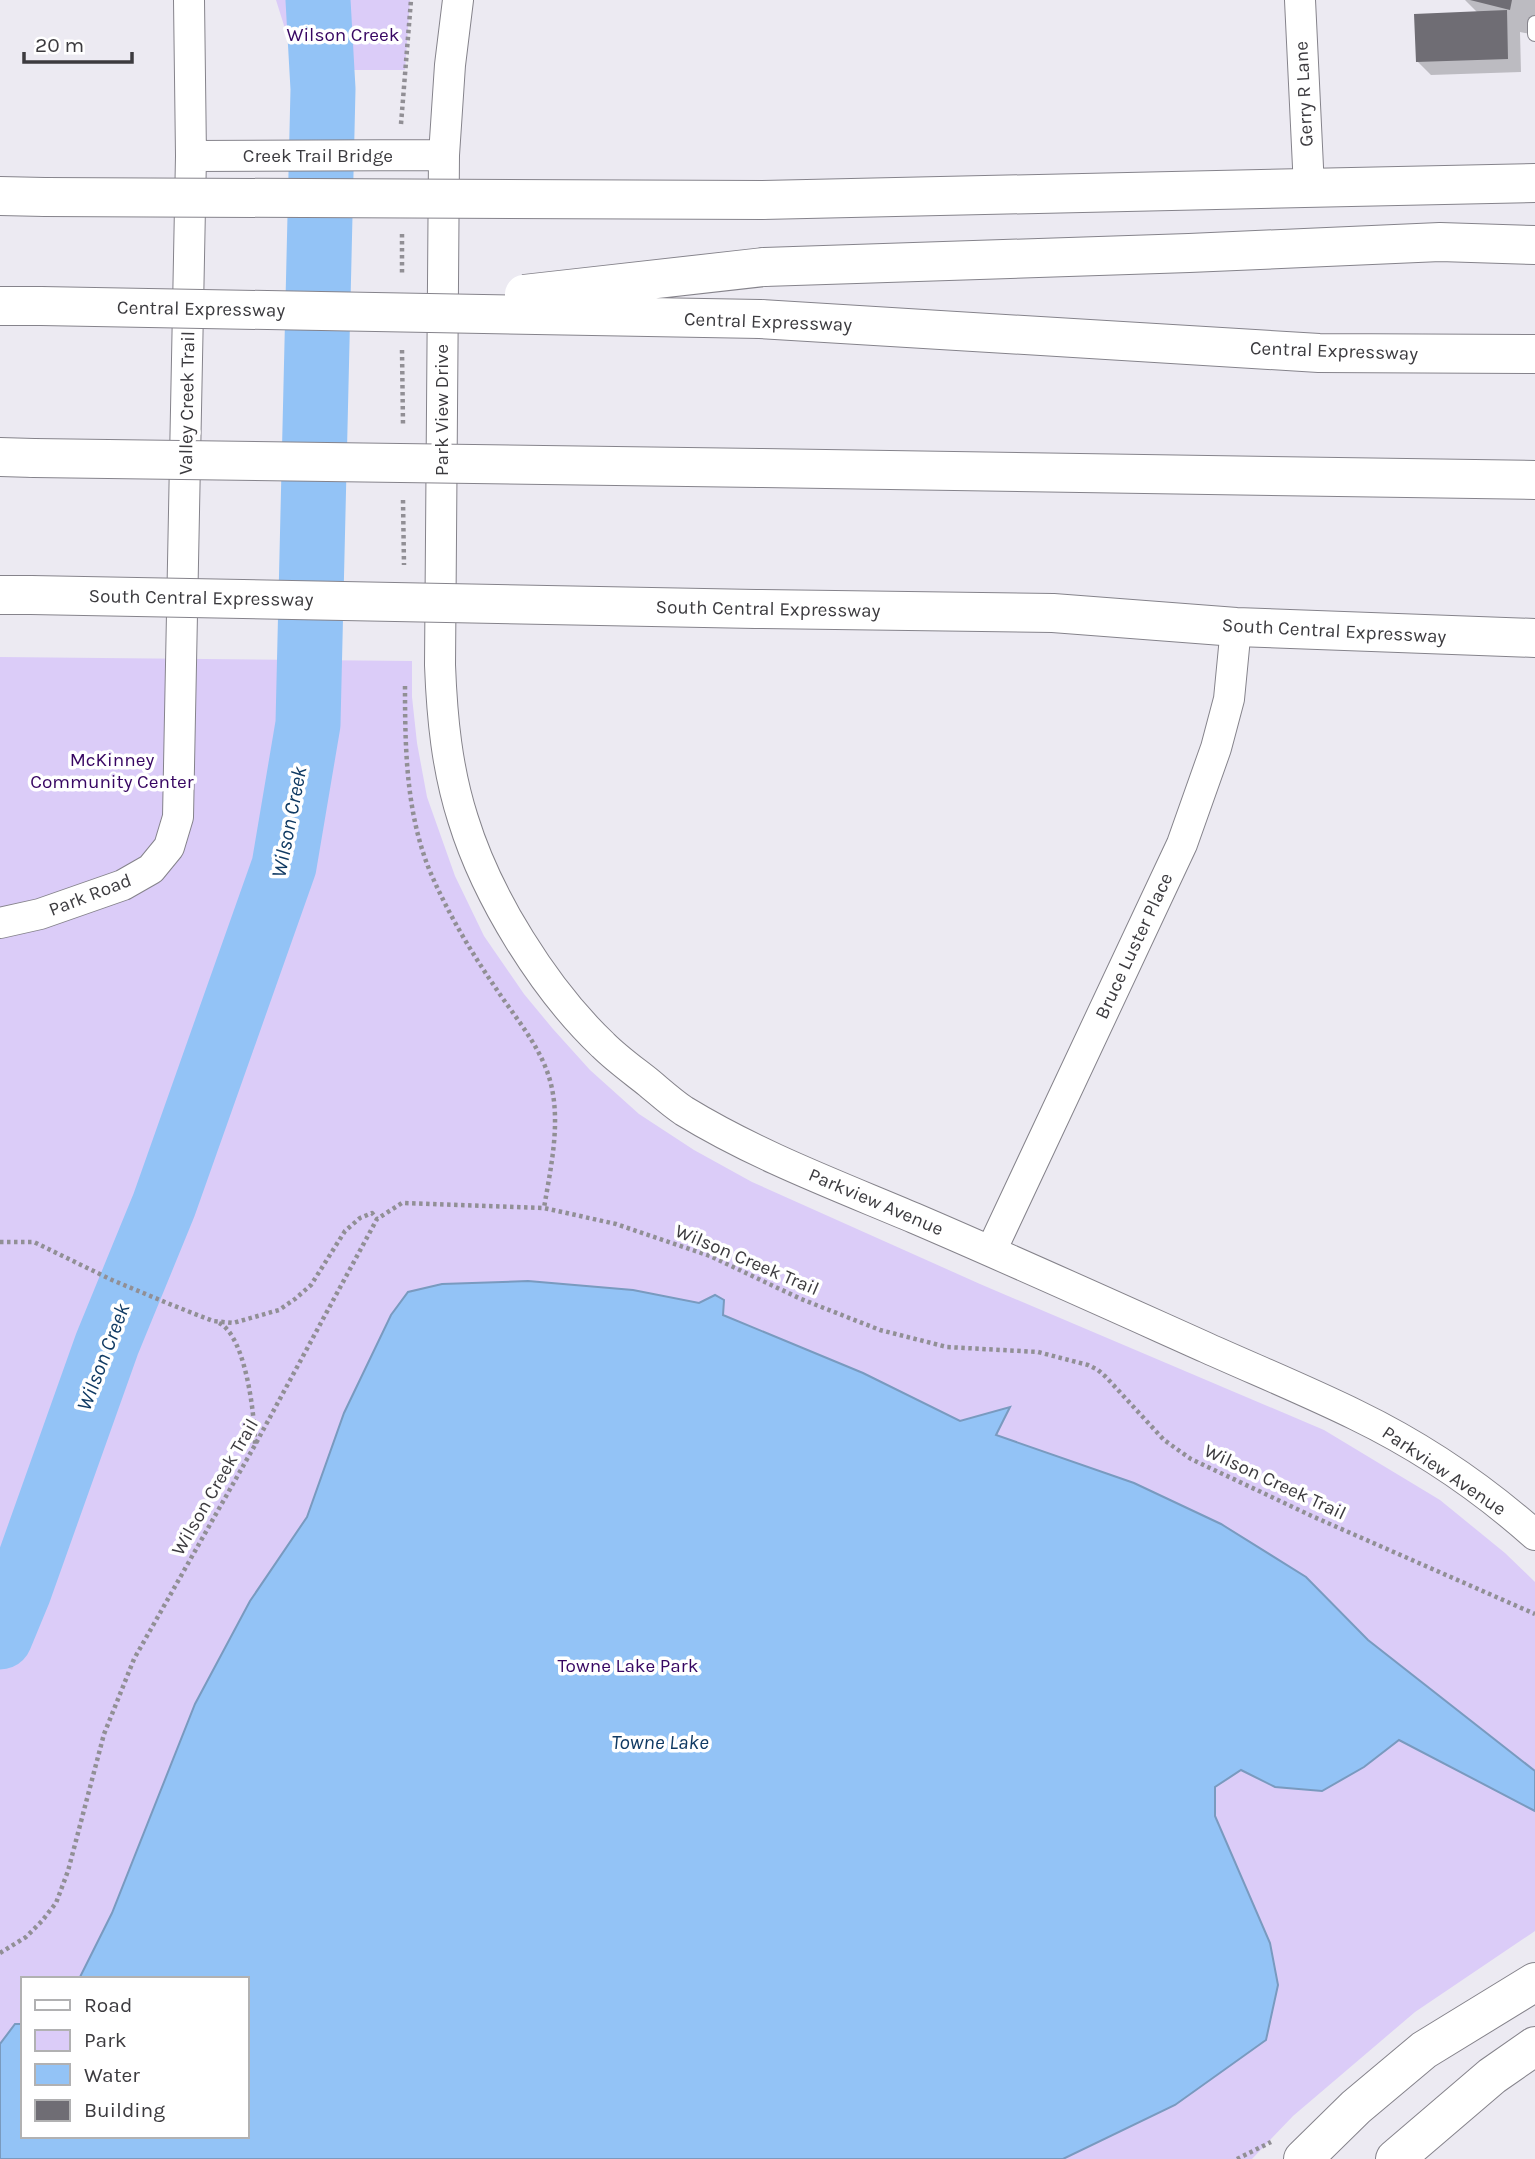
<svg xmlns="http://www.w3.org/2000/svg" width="1535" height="2159" font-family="Karla,sans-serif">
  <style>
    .green { fill: #dbccf8; fill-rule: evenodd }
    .water { fill: #93c3f6; stroke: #799abf; stroke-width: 2 }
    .shadow { fill: #0003 }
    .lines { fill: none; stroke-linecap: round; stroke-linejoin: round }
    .river { stroke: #93c3f6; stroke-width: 65 }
    .building { fill: #6f6d74 }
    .lane-casing { stroke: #85838b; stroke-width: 16 }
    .street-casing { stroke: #85838b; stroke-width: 32 }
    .secondary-casing { stroke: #85838b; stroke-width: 40 }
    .highway-casing { stroke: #85838b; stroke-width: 40 }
    .path { stroke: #918f95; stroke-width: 4.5; stroke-dasharray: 3.5 3.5; stroke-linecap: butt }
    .lane { stroke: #fff; stroke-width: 14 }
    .street { stroke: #fff; stroke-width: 30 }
    .secondary { stroke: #fff; stroke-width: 38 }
    .highway { stroke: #fff; stroke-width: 38 }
    .secondary-bridge-casing { stroke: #85838b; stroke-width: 40; stroke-linecap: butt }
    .highway-bridge-casing { stroke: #85838b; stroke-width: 40; stroke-linecap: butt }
    .secondary-bridge { stroke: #fff; stroke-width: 38 }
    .highway-bridge { stroke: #fff; stroke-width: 38 }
    .labels { text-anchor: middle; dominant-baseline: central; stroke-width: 7; stroke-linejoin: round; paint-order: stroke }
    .park-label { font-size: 19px; fill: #370662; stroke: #fff }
    .street-label { font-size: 19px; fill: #3c3b3f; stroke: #fff }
    .water-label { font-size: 21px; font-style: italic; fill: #103a63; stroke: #fff }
  </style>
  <rect width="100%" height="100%" fill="#eceaf2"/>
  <path class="green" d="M276,0H410L405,70H298Z
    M0,657L412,661V697L417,743L427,797L455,876L484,936L524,994L553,1029L590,1070L639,1114L694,1150L752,1182L980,1284L1324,1430L1440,1500L1505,1553L1535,1582V1931L1415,2012L1293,2116L1252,2159H0ZM23,1979H247V2136H23Z"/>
  <path class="water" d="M528,1281L633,1290L699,1303L715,1295L724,1300L723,1315L863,1373L960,1421L1010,1407L996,1435L1134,1483L1221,1524L1306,1577L1368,1640L1535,1771V1811L1399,1740L1364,1767L1322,1791L1275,1787L1241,1770L1215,1787V1816L1270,1943L1278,1985L1266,2040L1175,2105L1063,2159H0V2044L15,2024H23V2136H247V1979H79L112,1913L195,1704L250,1601L307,1517L344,1413L391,1315L408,1292L442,1284Z"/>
  <path class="shadow" d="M1465,0H1535V35L1520,32L1521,72L1431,75L1417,61L1478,13Z"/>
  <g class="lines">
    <path class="river" d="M0,1637L19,1591L107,1344L164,1205L284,866L308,724L323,89L318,0"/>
  </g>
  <path class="building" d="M1470,0H1512L1510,10Z
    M1507,10L1508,59L1416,62L1414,14Z"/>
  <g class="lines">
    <defs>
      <path id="lane" d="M1535,23V34"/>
      <path id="street" d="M458,0L450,65L444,155L440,665C442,718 447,769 463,819C487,897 544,989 603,1045C617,1059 634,1071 649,1083C661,1093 672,1103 684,1111C756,1155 836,1185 914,1218C1012,1260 1109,1304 1207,1348C1256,1370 1307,1391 1356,1415C1420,1446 1482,1488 1535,1535
        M1300,0L1309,188
        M191,156L444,155
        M0,923L40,914L123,885L151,869L169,847L178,817L191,156L189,0
        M991,1251L1182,844L1216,748L1229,699L1236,627"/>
      <path id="secondary" d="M0,196L45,197
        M762,200L1535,183
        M0,595H31
        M756,609L1053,613L1236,627L1535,638
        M1303,2159L1356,2107L1424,2050L1535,1982
        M1395,2159L1492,2076L1535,2046"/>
      <path id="highway" d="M764,267L1189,253L1440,242L1535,245
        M0,306H41
        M760,319L1319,353L1535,354
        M0,457L34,458
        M759,468L1535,480"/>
    </defs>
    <use href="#lane" class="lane-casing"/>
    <use href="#street" class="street-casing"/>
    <use href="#secondary" class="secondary-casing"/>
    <use href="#highway" class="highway-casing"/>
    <path class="path" d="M401,124L411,0
      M402,234V275
      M402,350L403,425
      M403,500L404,565
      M405,686C405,748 406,811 429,869C447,912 471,952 497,990C515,1017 539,1045 549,1077C562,1119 551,1166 544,1208
      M0,1242H34L112,1280L172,1305L213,1321L233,1323L279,1310L295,1299L311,1285L345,1231L360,1218L372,1213L377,1219
      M219,1323C246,1336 255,1417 255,1445
      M0,1953L26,1937L42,1921L56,1903L68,1871L104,1734L134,1659L255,1445L377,1219L402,1203L544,1208L616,1224L710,1256L801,1299L880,1330L947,1347L1038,1352L1088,1365L1098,1370L1106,1377L1164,1440L1191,1459L1314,1517L1535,1614
      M1237,2159L1271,2142"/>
    <use href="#lane" class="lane"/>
    <use href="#street" class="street"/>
    <use href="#secondary" class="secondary"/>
    <use href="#highway" class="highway"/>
    <defs>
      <path id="secondary-bridge" d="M45,197L762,200
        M31,595L756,609"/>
      <path id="highway-bridge" d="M524,294L764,267
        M41,306L760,319
        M34,458L759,468"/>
    </defs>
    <use href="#secondary-bridge" class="secondary-bridge-casing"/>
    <use href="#highway-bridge" class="highway-bridge-casing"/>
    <use href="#secondary-bridge" class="secondary-bridge"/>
    <use href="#highway-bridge" class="highway-bridge"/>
  </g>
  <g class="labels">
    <g class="park-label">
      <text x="343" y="35">Wilson Creek</text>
      <text x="112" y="760">McKinney<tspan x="112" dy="22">Community Center</tspan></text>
      <text x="628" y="1666">Towne Lake Park</text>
    </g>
    <g class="street-label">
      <text transform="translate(1304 94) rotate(-93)">Gerry R Lane</text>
      <text x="318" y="156">Creek Trail Bridge</text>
      <text transform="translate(201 309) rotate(1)">Central Expressway</text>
      <text transform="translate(768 322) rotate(2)">Central Expressway</text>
      <text transform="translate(1334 351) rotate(2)">Central Expressway</text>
      <text transform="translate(187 403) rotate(-89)">Valley Creek Trail</text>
      <text transform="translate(442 410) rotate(-90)">Park View Drive</text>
      <text transform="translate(201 598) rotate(1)">South Central Expressway</text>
      <text transform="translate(768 609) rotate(1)">South Central Expressway</text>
      <text transform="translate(1334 631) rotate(3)">South Central Expressway</text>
      <text transform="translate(90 895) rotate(-21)">Park Road</text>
      <text transform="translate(1134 946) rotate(-65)">Bruce Luster Place</text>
      <text transform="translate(876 1202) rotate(23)">Parkview Avenue</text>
      <text transform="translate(747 1260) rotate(23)">Wilson Creek Trail</text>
      <text transform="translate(1444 1471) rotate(34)">Parkview Avenue</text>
      <text transform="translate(1275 1482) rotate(25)">Wilson Creek Trail</text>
      <text transform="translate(215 1487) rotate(-60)">Wilson Creek Trail</text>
    </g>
    <g class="water-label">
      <text transform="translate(289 822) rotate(-79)">Wilson Creek</text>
      <text transform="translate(103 1357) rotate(-69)">Wilson Creek</text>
      <text x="660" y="1742">Towne Lake</text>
    </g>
  </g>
  <rect x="21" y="1977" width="228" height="161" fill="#ffffff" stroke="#b1b1b2" stroke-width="2"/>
  <rect x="35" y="2000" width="35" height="10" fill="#ffffff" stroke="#b1b1b2" stroke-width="2"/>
  <text x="84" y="2012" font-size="21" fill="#3c3b3f">Road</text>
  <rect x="35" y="2030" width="35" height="21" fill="#dbccf8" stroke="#b1b1b2" stroke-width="2"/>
  <text x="84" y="2047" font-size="21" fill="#3c3b3f">Park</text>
  <rect x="35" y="2064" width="35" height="21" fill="#93c3f6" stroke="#b1b1b2" stroke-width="2"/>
  <text x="84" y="2082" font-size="21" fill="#3c3b3f">Water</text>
  <rect x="35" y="2100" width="35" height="21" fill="#6f6d74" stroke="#b1b1b2" stroke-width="2"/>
  <text x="84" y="2117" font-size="21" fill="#3c3b3f">Building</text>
  <path d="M24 52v10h108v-10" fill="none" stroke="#3c3b3f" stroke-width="3.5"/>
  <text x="35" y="52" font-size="21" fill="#3c3b3f" stroke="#ffffff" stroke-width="5" paint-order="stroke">20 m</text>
</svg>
